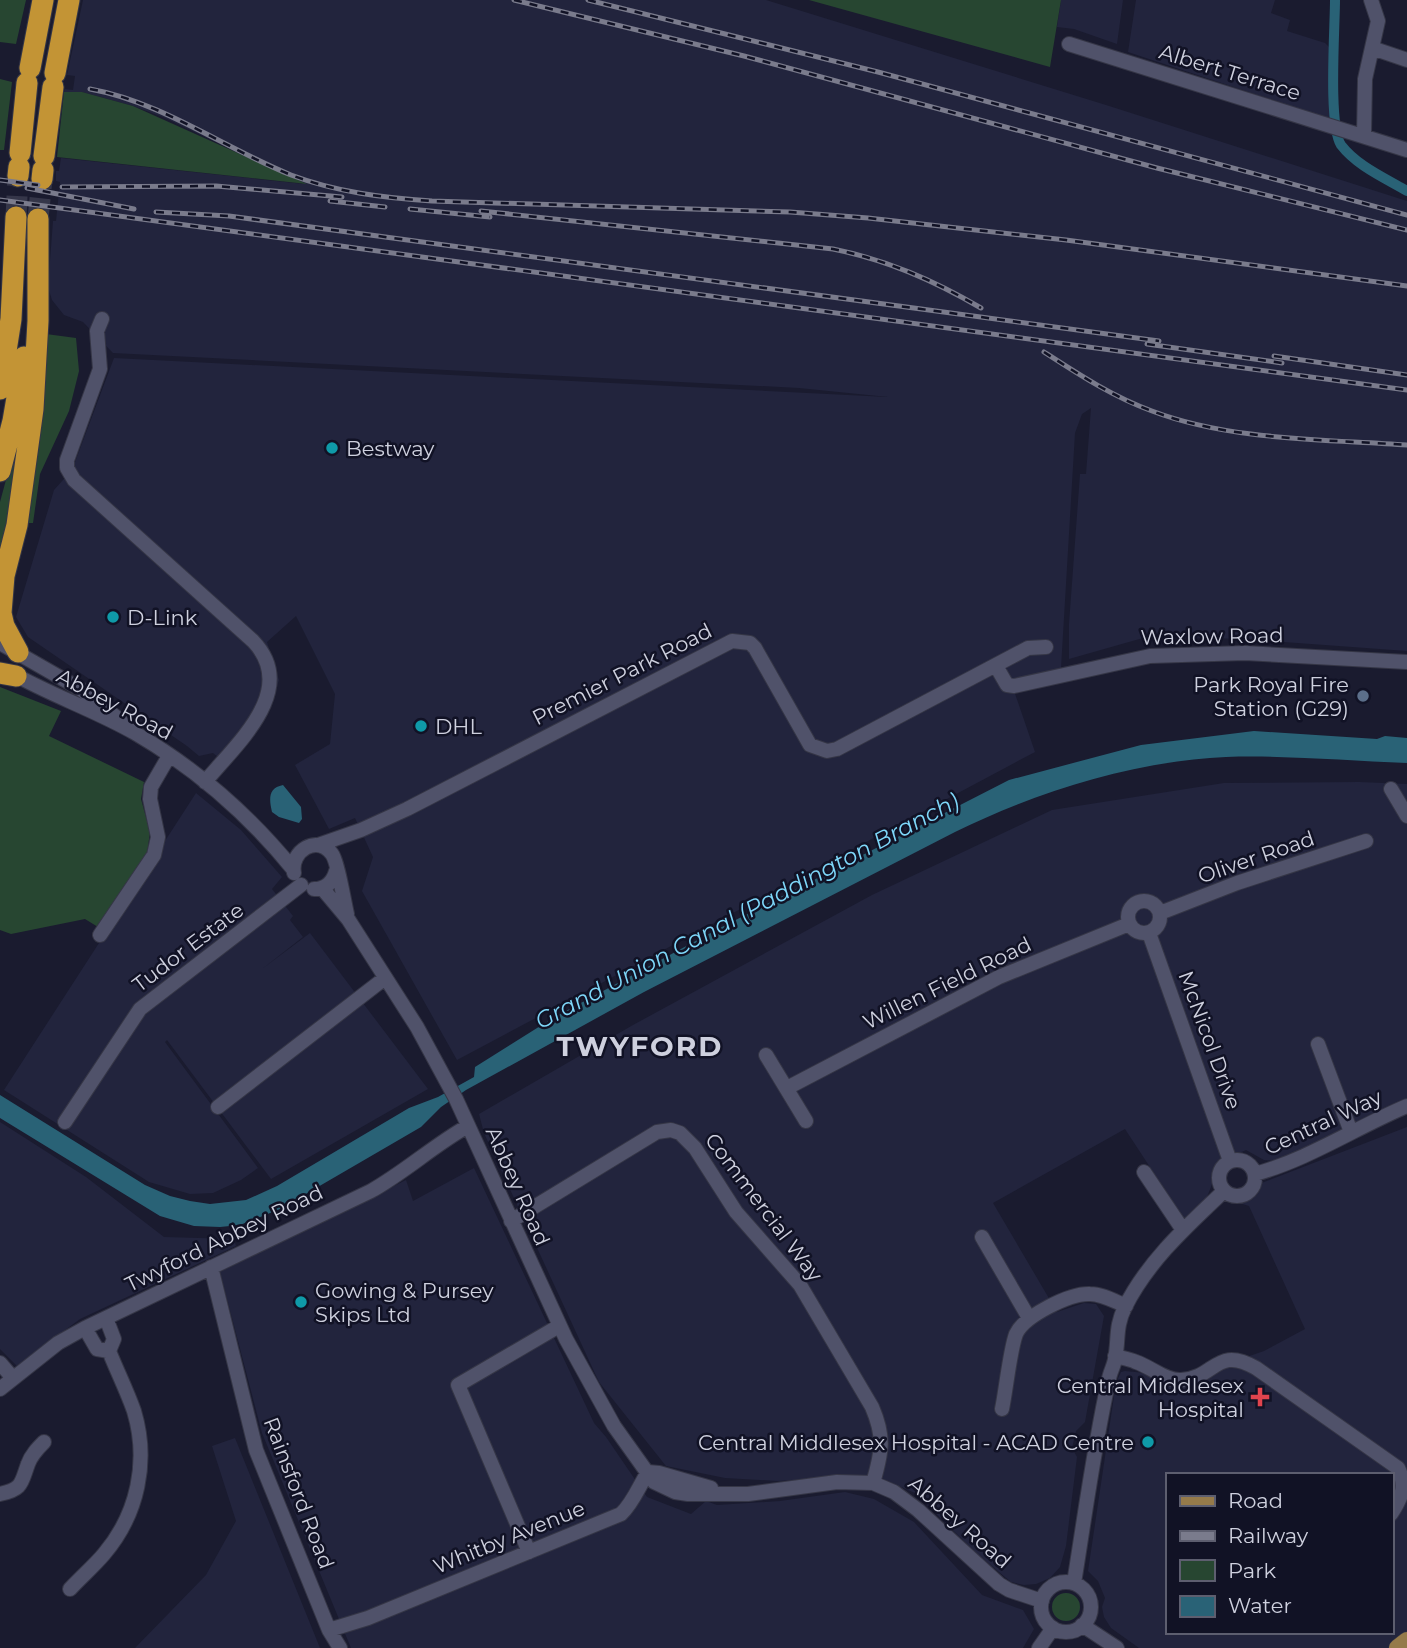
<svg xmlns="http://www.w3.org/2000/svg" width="1407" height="1648" font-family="Montserrat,sans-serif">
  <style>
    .built { fill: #22243d; fill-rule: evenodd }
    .green { fill: #274631 }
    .water { fill: #296276 }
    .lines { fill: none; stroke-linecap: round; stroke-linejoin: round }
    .canal { stroke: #296276; stroke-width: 10 }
    .highway-tunnel { stroke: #353649; stroke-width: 21; stroke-dasharray: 21 10; stroke-linecap: butt }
    .minor-casing { stroke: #353646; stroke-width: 16 }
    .major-casing { stroke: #353646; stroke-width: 19 }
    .highway-casing { stroke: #353646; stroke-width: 23 }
    .minor { stroke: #50526a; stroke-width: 14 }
    .major { stroke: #957a4a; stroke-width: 18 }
    .highway { stroke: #c39435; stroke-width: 21 }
    .rail-casing { stroke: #7a7b8c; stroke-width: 5 }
    .rail { stroke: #111225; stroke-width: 2.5; stroke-dasharray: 8; stroke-linecap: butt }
    .culture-dot { fill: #0f9aa8; stroke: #111225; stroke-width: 2.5 }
    .service-dot { fill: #5c6f8a; stroke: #111225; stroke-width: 2.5 }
    .health-dot { fill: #e0444e; stroke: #111225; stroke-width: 2.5 }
    .labels { text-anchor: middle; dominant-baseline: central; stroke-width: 5; stroke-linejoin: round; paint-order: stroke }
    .street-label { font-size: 21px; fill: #ced0de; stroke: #111225 }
    .poi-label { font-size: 21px; fill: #ced0de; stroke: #111225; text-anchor: start }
    .water-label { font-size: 23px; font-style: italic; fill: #7ed7f9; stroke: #111225 }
    .district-label { font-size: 28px; font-weight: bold; letter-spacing: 2px; fill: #ced0de; stroke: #111225 }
  </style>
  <rect width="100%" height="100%" fill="#1a1b2f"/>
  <path class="built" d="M83,0H766L1106,105L1407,201V651L1241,639L1150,636L1069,659V624L1080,474H1086L1091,408L1082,414L1075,433L1061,668L1011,682L1035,752L457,1060L362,891L373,857L355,818L329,829L295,765L330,744L335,694L296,616L267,642L279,680L268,713L228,765L213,753L199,756L187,746L28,637L16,617L54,490L72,470L114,358L888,397L799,388L113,353L83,322L64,315L52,300L48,287L53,221H56L60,182L56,181V171H59L61,158L304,184L163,117L133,106L82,92H64L65,89L73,90L75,76L67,75Z
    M1061,0H1123L1117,44L1074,29L1057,27Z
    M1136,0H1275L1271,13L1290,20L1287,31L1325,43L1329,47L1330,119L1128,52Z
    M1359,782L1407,784V1106L1284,1162L1264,1160L1246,1150L1221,1161L1207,1197L1184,1219L1125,1129L993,1203L1057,1312L1084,1303L1096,1304L1104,1316L1085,1422L1076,1431L1072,1448L1077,1457L1066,1546L1060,1567L1050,1578L1036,1584L1024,1585L1011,1582L976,1553L915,1493L873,1475L778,1481L725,1478L666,1466L599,1382L484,1133L479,1114L633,1025L872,895L1052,810L1224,783Z
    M196,793L241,830L282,877L272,889L293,916L290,920L303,937L262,969L310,933L428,1089L271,1179L167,1040L165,1042L258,1168L241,1180L213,1193L190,1194L149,1182L4,1090Z
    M0,1122L86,1177L164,1237L234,1239L236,1246L80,1319L17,1366L0,1349Z
    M1407,1127V1632L1391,1648H1139L1111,1628L1104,1617L1102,1607L1105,1598L1098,1581L1088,1571L1116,1383L1121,1372L1125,1371L1155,1374L1188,1385L1226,1364L1264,1351L1305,1329L1249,1206L1223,1198ZM1167,1475H1391V1632H1167Z
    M474,1168L594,1423L606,1437L647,1497L691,1514L706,1501L717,1505L780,1501L845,1492L874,1499L914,1522L982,1595L1023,1610L1034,1629L1023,1648H351L262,1433L220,1272L406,1180L413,1201Z
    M235,1438L320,1648H135L206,1575L236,1521L212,1446Z"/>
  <path class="green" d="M0,0H26L16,44L0,42Z
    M809,0H1061L1050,67Z
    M0,79L12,82L4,150H0Z
    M64,92H82L133,106L307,184L57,157Z
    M46,334L76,338L79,371L69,411L40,474L33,523H27Z
    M20,428H24L0,564V502Z
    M0,687L61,711L49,736L144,782L141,799L150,832L147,854L98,927L85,919L11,934L0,930Z
    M1052 1607a14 14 0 1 1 28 0a14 14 0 1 1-28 0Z"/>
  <path class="water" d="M1254,731L1377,739L1385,736L1407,738V763C1347,761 1286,755 1226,757C1134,761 1036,792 955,832L644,992L466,1090L441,1107L421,1127L280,1209L240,1225L220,1227L194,1226L160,1216L0,1118V1095L145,1185L170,1196L190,1201L210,1204L246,1200L277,1186L409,1108L438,1097L474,1077L475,1067L553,1018L716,930L1009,780L1141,745Z
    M283,785L301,807L302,819L299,823L279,817L272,812C269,799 268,788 283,785Z"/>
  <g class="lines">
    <path class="canal" d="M1335,0C1335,28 1328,125 1341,145C1357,166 1385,178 1407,191"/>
    <path class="highway-tunnel" d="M16,217L18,176
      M38,219L42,179"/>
    <defs>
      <path id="minor" d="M1069,44L1407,150
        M1372,48L1407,60
        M1364,135L1365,79L1378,21L1371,0
        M102,319L97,331L100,369L67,460V468L74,480L253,641C300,690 236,744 205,782
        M0,643L82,690L121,721
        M996,666L1007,685L1014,686L1150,656L1245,653L1407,662
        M10,672C50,695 95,710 135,733C195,768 249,815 293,869
        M1391,789L1407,816
        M318,845L361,830L407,809L732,641L750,643L755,648L810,745L827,751L837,749L1028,648L1046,647
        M294,873C290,851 317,834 332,854C338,862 344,902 347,914
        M322,888L348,919L417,1027L456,1099L566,1339L614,1426L654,1482L675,1492L688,1494H748L837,1482L873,1483L894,1492L918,1510L999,1584L1009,1590L1042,1601
        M314,889C326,889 333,882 336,871
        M1128 917a16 16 0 1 1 32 0a16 16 0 1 1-32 0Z
        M1160,913L1237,883L1366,841
        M1149,933L1230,1161
        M100,935L154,855L158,837L150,799L151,787L169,756
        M1318,1044L1351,1132
        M766,1055L806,1121
        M787,1088L999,977L1129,924
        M218,1107L385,978
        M65,1122L140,1009L301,885
        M1219 1178a18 18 0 1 1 36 0a18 18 0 1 1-36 0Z
        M1144,1172L1183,1230
        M1255,1174C1309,1159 1355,1128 1407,1106
        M511,1221L657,1132L671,1130L680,1133L695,1148L736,1212L800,1285L872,1407C885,1437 882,1452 873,1483
        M982,1237L1029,1318
        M211,1267L256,1450L329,1630L340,1648
        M85,1328L97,1349L109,1351
        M1115,1356C1122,1358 1130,1359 1136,1362C1151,1367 1166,1381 1181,1380C1216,1378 1216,1345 1256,1368L1398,1468C1407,1486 1402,1497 1391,1514
        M0,1363L12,1377
        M0,1389L58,1343L85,1328L371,1191C405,1172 434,1145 468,1126
        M1002,1409C1006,1390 1010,1350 1016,1334C1024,1316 1070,1293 1090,1294C1102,1294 1114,1301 1126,1306
        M648,1472L659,1473L711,1488
        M0,1494C23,1489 21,1483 28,1464C31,1455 38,1448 44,1442
        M529,1552L458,1385L559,1326
        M1041 1607a25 25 0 1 1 50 0a25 25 0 1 1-50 0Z
        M1074,1583C1085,1515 1094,1446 1109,1379C1110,1372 1114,1366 1115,1359C1119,1339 1115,1327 1125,1307C1148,1261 1187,1226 1224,1191
        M70,1589C81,1577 94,1566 104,1554C138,1514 149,1461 134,1411C127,1391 117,1371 109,1351L114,1339L106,1318
        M1082,1625L1117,1648
        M329,1630L368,1618L621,1514C633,1503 639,1486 648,1472
        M1039,1648L1053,1628"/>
      <path id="major" d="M1398,1648L1407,1641"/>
      <path id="highway" d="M30,68L43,0
        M55,73L69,0
        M20,153L27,83
        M44,156L53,87
        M18,176L19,167
        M42,179L43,170
        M0,389L11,319L16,217
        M0,471L13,421L24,357
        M18,652L4,626L1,613L4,576L17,525L33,409L38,321V219
        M0,673L16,676"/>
    </defs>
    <use href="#minor" class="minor-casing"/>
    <use href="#major" class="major-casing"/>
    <use href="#highway" class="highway-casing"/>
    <use href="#minor" class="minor"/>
    <use href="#major" class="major"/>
    <use href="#highway" class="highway"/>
    <defs>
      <path id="rail" d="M514,0L744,56L1157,168L1407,230
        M588,0L878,72L1407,215
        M90,89C162,102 224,148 291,175C336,192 384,198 432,201L790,212L868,218L1066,240L1407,286
        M0,180L38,185
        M62,187L216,186L342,197
        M27,188L134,209
        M0,200L1407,390
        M330,201L385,207
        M410,209L490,217
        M481,211L833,249C887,260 933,280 981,308
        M156,212L229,216L1159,341
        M1147,344L1282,363
        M1044,352C1078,374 1113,397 1152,411C1231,441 1324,439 1407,445
        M1274,356L1407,375"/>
    </defs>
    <use href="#rail" class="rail-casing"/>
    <use href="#rail" class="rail"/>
  </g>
  <g class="culture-dot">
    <circle cx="332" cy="448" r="7"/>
    <circle cx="113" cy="617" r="7"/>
    <circle cx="421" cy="726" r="7"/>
    <circle cx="301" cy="1302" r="7"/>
    <circle cx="1148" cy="1442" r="7"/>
  </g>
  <circle class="service-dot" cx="1363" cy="696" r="7"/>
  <path class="health-dot" d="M1256.5 1386.5h7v7h7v7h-7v7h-7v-7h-7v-7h7z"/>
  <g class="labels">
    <g class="street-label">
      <text transform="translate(1230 72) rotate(17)">Albert Terrace</text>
      <text transform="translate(1212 636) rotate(-1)">Waxlow Road</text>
      <text transform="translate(622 674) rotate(-27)">Premier Park Road</text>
      <text transform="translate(115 704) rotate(28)">Abbey Road</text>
      <text transform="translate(1256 857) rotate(-19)">Oliver Road</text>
      <text transform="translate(188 947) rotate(-37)">Tudor Estate</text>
      <text transform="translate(947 983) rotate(-26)">Willen Field Road</text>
      <text transform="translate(1210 1040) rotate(70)">McNicol Drive</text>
      <text transform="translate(1323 1122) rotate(-25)">Central Way</text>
      <text transform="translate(518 1186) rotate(66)">Abbey Road</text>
      <text transform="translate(764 1207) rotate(53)">Commercial Way</text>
      <text transform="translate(224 1238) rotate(-26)">Twyford Abbey Road</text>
      <text transform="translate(299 1493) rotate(69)">Rainsford Road</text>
      <text transform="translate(960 1522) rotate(41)">Abbey Road</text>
      <text transform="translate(509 1537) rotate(-22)">Whitby Avenue</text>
    </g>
    <g class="poi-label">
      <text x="346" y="448">Bestway</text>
      <text x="127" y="617">D-Link</text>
      <text x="1349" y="684" text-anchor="end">Park Royal Fire<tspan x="1349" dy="24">Station (G29)</tspan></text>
      <text x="435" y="726">DHL</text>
      <text x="315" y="1290">Gowing &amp; Pursey<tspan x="315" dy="24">Skips Ltd</tspan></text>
      <text x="1244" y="1385" text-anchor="end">Central Middlesex<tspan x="1244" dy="24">Hospital</tspan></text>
      <text x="1134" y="1442" text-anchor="end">Central Middlesex Hospital - ACAD Centre</text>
    </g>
    <g class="water-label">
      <text transform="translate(747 911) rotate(-28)">Grand Union Canal (Paddington Branch)</text>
    </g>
    <g class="district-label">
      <text x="640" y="1046">TWYFORD</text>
    </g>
  </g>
  <rect x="1166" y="1473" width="228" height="161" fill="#111225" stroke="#5d5e6f" stroke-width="2"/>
  <rect x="1180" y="1496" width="35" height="10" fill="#957a4a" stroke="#5d5e6f" stroke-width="2"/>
  <text x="1228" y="1508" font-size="21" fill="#ced0de">Road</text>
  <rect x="1180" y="1531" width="35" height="10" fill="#7a7b8c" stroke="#5d5e6f" stroke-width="2"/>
  <text x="1228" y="1543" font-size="21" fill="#ced0de">Railway</text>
  <rect x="1180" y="1560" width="35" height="21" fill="#274631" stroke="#5d5e6f" stroke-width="2"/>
  <text x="1228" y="1578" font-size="21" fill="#ced0de">Park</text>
  <rect x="1180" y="1596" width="35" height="21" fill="#296276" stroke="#5d5e6f" stroke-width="2"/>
  <text x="1228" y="1613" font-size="21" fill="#ced0de">Water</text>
</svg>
